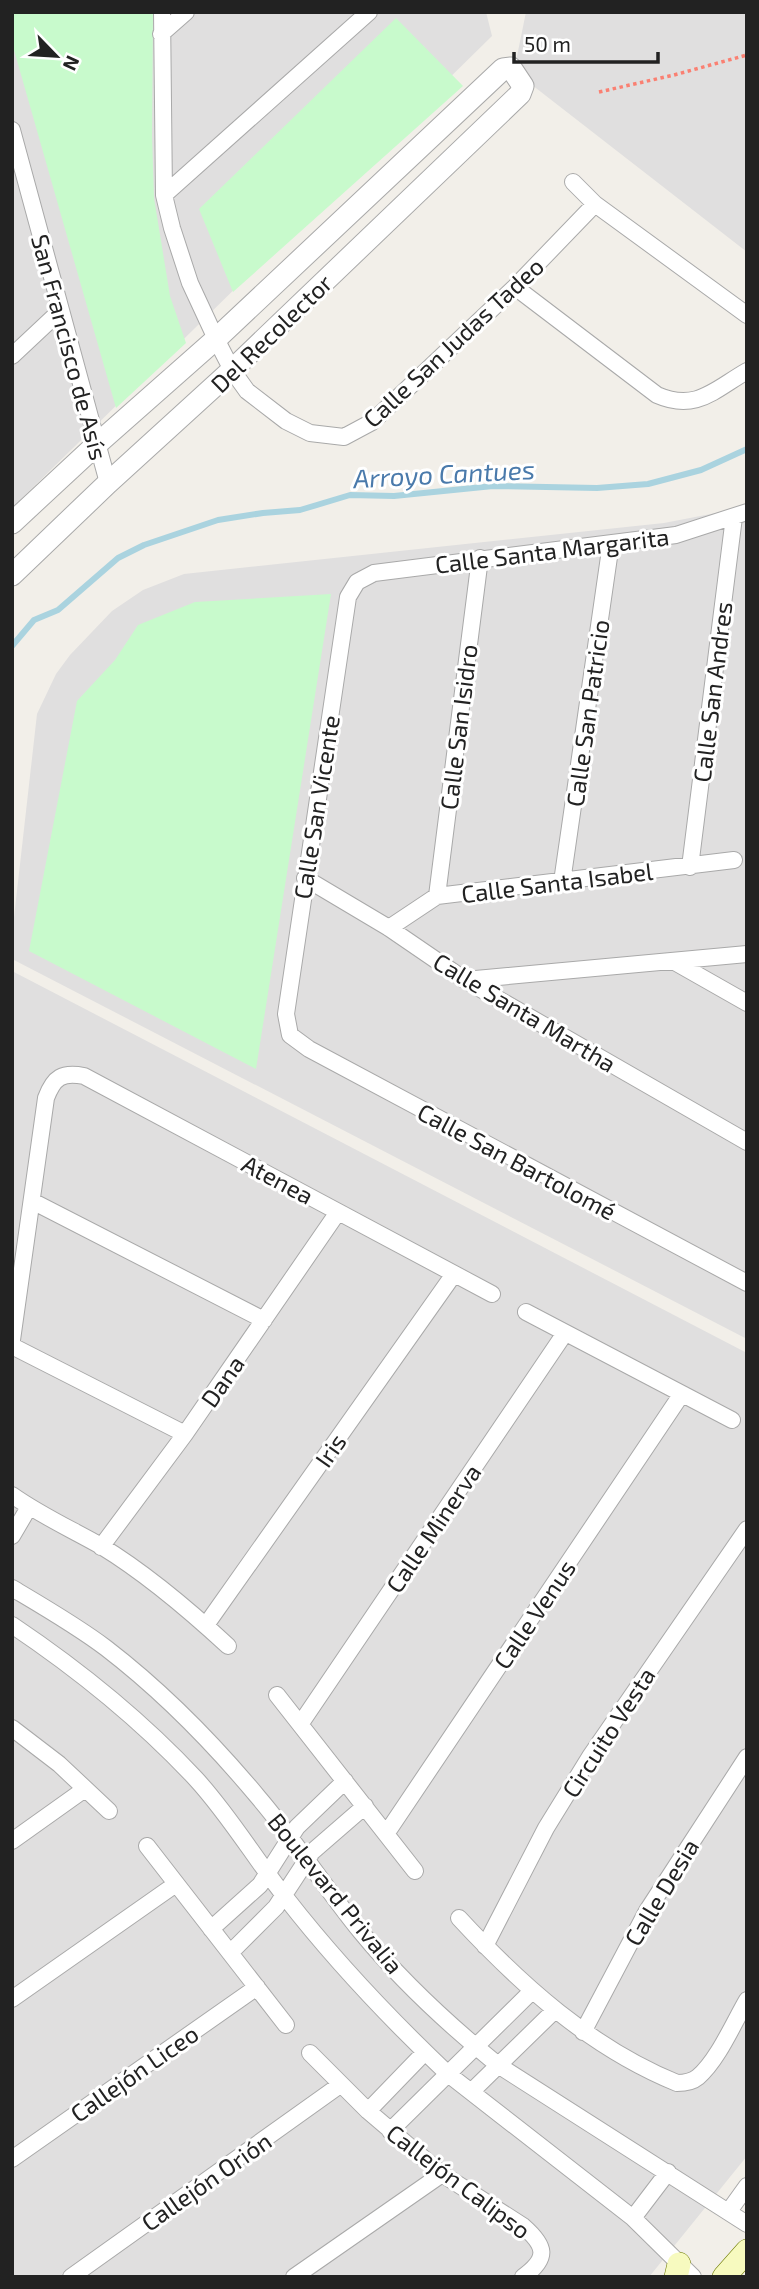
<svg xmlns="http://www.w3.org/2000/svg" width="759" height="2289" font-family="'Exo 2',sans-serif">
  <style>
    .residential { fill: #e0dfdf }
    .park { fill: #c8facc }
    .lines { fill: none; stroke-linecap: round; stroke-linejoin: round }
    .stream { stroke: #aad3df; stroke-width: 6 }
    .minor-casing { stroke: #a9a9a9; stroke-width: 18 }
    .tertiary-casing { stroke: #a9a9a9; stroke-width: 23 }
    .secondary-casing { stroke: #707d05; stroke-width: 24 }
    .path { stroke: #fa8072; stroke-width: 3.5; stroke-dasharray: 3.5 3.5; stroke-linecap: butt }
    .minor { stroke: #fff; stroke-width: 16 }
    .tertiary { stroke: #fff; stroke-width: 21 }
    .secondary { stroke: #f7fabf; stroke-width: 23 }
    .labels { text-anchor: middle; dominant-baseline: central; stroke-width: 6; stroke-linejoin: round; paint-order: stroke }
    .street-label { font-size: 24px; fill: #222; stroke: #fff }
    .water-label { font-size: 26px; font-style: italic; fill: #4a7aab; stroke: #fff }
  </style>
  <rect width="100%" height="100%" fill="#f2efe9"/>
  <path class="residential" d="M12,12H486L492,36L12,508Z
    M526,12H747V252L514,71Z
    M747,507V1339L12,959V935L37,714L56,674L70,655L112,611L143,590L184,574L664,523Z
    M12,971L747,1353V2156L649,2277H12Z"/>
  <path class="park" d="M12,12H153L152,136L154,198L170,296L186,343L116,408L12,43Z
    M396,18L463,86L233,292L199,209Z
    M331,594L256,1069L29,951L77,701L115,660L138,625L195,602Z"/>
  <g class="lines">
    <path class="stream" d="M12,646L34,620L58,610L118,558L144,545L218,520L263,513L300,510L350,495L394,496L493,486L597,488L648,484L701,470L747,449"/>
    <defs>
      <path id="minor" d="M162,12L164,195L172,228L190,283L216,339L232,370L247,391L286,421L310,433L344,437L372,422L515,287L595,204
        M161,34L186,12
        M12,130L108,483
        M573,182L595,204L747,315
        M164,195L369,12
        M515,287L657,395C696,412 714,390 747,371
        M12,356L60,311
        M747,512L676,535L374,573L357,582L348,597L286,1014L290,1035L309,1049L747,1283
        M690,867L734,517
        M305,878L389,928L465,980L747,1142
        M562,882L611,543
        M437,896L480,558
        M389,928L437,896L734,860
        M673,961L747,1003
        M465,980L747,954
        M32,1201L264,1320
        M526,1312L732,1420
        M12,1340L46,1098C54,1077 62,1072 84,1076L492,1294
        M12,1346L185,1434
        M12,1495C40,1515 71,1529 101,1546C147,1574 188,1609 228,1646
        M12,1536L29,1507
        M101,1547L185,1434L338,1212
        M12,1588C44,1607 77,1626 106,1648C162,1691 213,1743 258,1797C295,1840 325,1888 361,1932C402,1982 449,2025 498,2065L747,2224
        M12,1625C79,1670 141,1720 196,1779C230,1816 255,1859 286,1898C335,1961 390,2019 448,2074L633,2218L693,2277
        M206,1625L454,1274
        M277,1695L415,1871
        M301,1723L565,1333
        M12,1728L59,1764L109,1811
        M386,1834L681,1395
        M12,1841L85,1789
        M147,1846L286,2025
        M459,1918C521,1985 591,2048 677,2083C685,2083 692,2082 698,2077C718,2060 734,2022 747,2000
        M211,1929L260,1885L297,1827L345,1781
        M485,1946L546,1828L591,1755L747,1529
        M230,1953L276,1907L312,1852L365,1806
        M12,1999L176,1884
        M583,2032L647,1911L747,1757
        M310,2053L368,2111L442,2174L523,2226C546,2246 549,2258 523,2277
        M471,2092L555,2010
        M368,2111L425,2052
        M390,2131L532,1991
        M12,2159L257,1987
        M729,2211L747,2186
        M633,2218L668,2172
        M71,2277L340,2085
        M294,2277L442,2174"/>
      <path id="tertiary" d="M12,523L96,445L216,339L503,69L511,68L523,86L520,94L232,370L108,483L12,575"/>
      <path id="secondary" d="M676,2277L679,2264
        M724,2277L747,2251"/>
    </defs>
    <use href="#minor" class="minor-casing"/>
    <use href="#tertiary" class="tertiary-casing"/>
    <use href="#secondary" class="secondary-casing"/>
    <path class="path" d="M599,92L674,75L747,55"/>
    <use href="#minor" class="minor"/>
    <use href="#tertiary" class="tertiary"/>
    <use href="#secondary" class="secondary"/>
  </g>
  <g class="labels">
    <g class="street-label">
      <text transform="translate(271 333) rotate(-44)">Del Recolector</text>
      <text transform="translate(453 342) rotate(-43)">Calle San Judas Tadeo</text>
      <text transform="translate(70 347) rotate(75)">San Francisco de Asís</text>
      <text transform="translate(552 550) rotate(-7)">Calle Santa Margarita</text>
      <text transform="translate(712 692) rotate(-83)">Calle San Andres</text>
      <text transform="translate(587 713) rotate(-82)">Calle San Patricio</text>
      <text transform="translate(458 727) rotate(-83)">Calle San Isidro</text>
      <text transform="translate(316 807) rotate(-81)">Calle San Vicente</text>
      <text transform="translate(557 882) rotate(-7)">Calle Santa Isabel</text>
      <text transform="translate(525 1012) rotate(31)">Calle Santa Martha</text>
      <text transform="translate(517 1161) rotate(28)">Calle San Bartolomé</text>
      <text transform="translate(278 1179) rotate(28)">Atenea</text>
      <text transform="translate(222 1381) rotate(-55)">Dana</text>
      <text transform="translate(330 1450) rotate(-55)">Iris</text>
      <text transform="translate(433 1528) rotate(-56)">Calle Minerva</text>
      <text transform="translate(534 1614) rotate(-56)">Calle Venus</text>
      <text transform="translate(608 1732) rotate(-57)">Circuito Vesta</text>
      <text transform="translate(661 1892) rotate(-59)">Calle Desia</text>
      <text transform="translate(336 1893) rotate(51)">Boulevard Privalia</text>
      <text transform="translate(134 2073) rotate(-35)">Callejón Liceo</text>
      <text transform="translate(206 2181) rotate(-35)">Callejón Orión</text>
      <text transform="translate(459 2181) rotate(37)">Callejón Calipso</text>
    </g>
    <g class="water-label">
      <text transform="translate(444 473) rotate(-3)">Arroyo Cantues</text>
    </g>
  </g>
  <rect width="759" height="2289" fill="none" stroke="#222222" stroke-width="28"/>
  <g transform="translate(56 56) rotate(115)" stroke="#ffffff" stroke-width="5" paint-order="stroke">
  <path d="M0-5L12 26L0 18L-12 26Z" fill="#222222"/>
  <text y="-10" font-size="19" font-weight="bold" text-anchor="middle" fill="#222222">N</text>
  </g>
  <path d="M514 52v10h144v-10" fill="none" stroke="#222222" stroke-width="3.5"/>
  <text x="524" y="52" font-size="21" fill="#222222" stroke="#ffffff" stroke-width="5" paint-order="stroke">50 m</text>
</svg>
